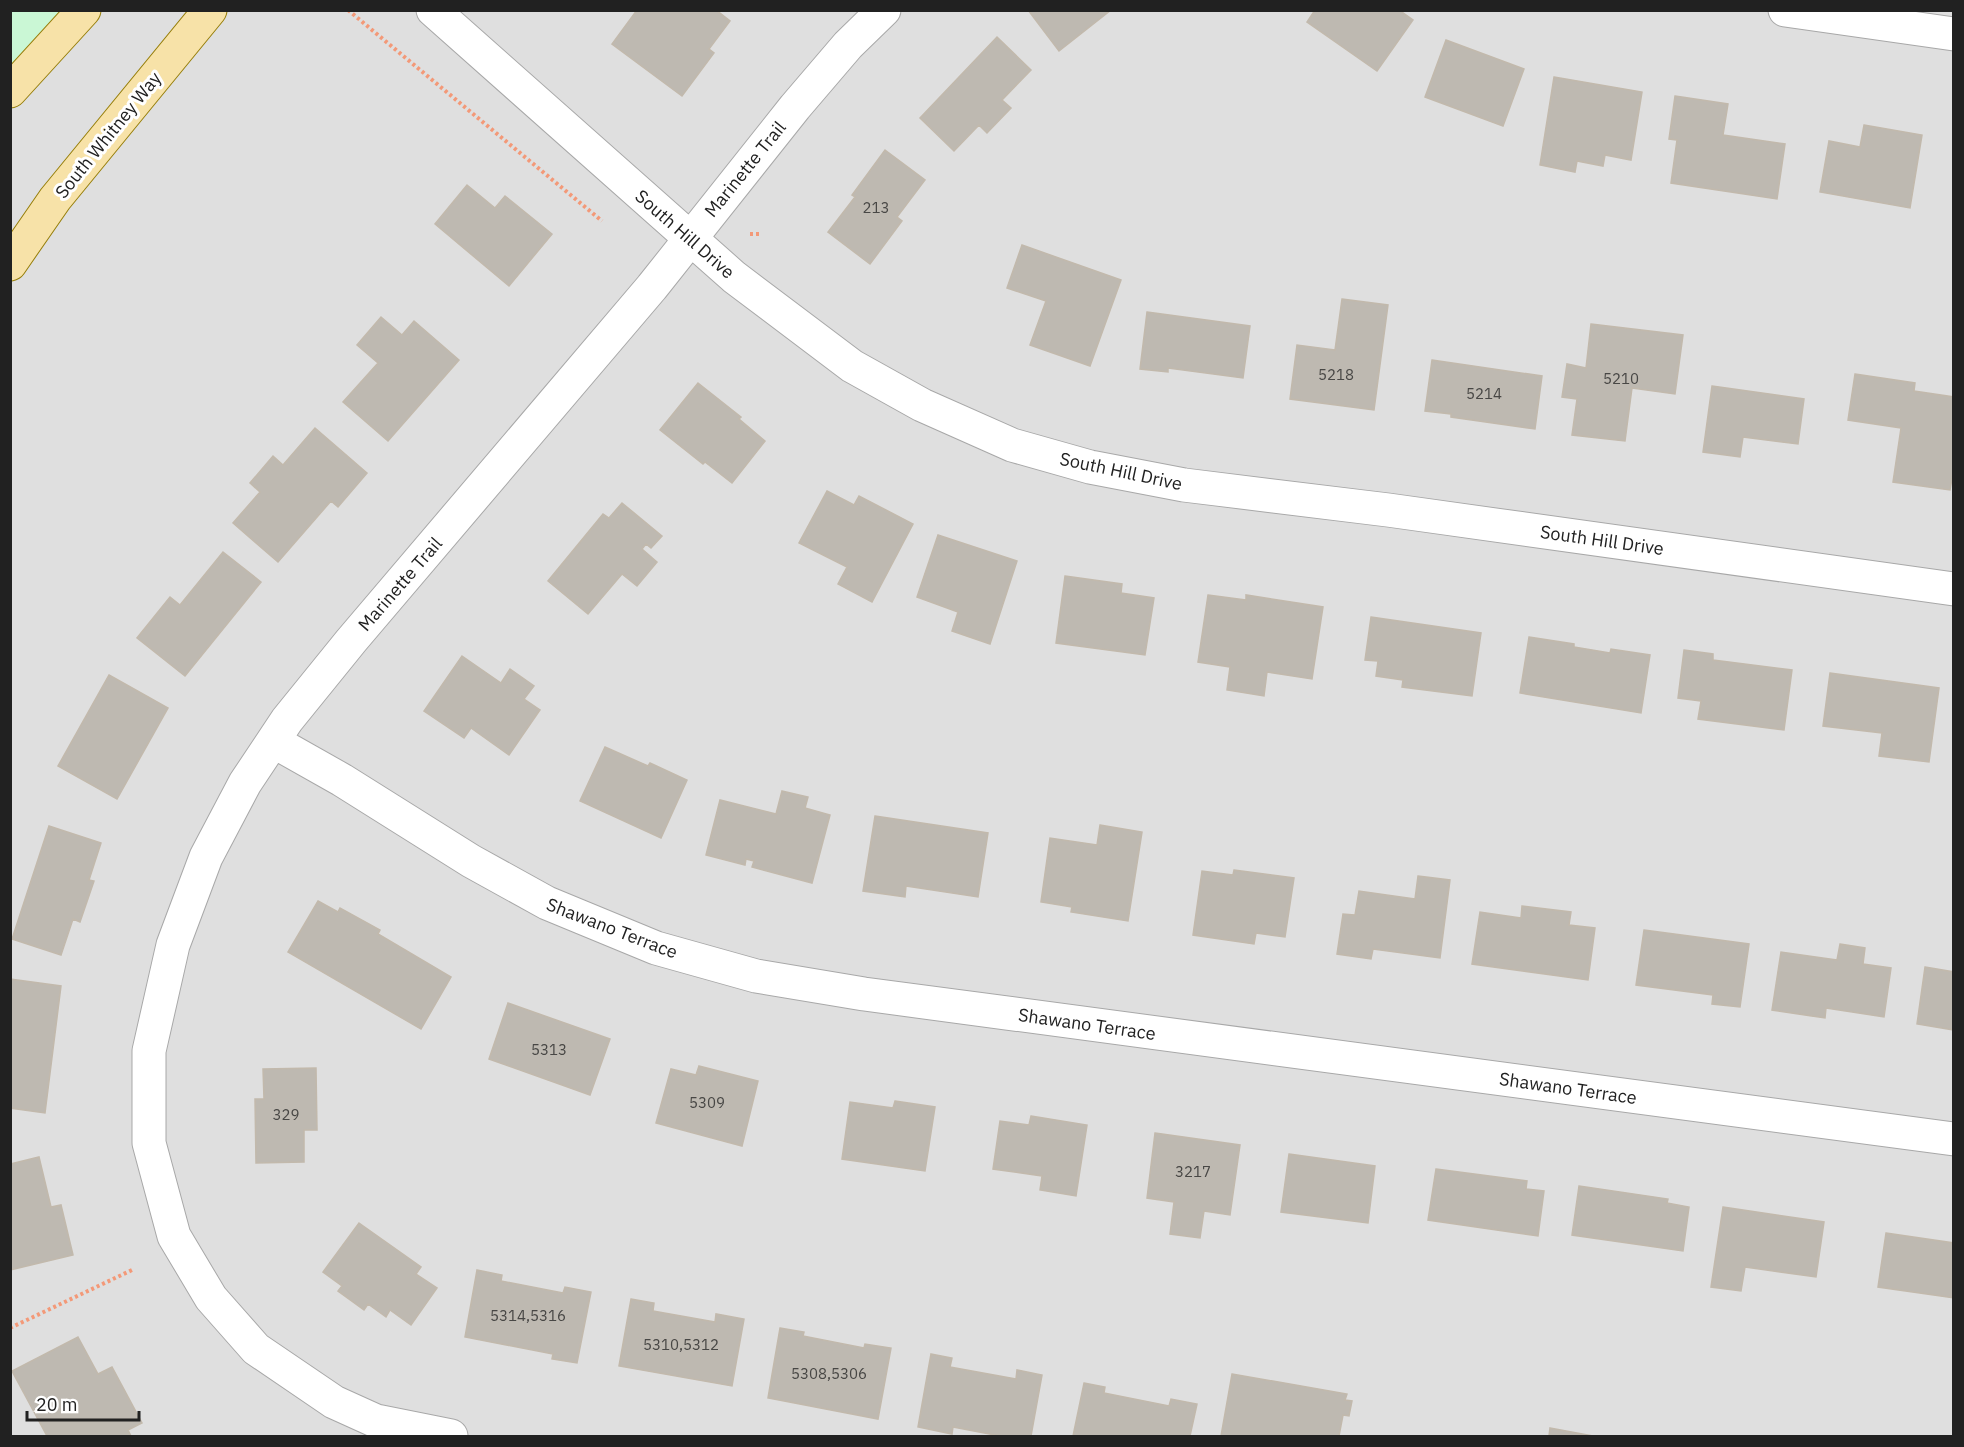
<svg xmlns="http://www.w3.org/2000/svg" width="1964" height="1447" font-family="'IBM Plex Sans',sans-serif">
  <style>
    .residential { fill: #dfdfdf }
    .park { fill: #caf7d5 }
    .building { fill: #beb9b1; stroke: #c2b9ac; stroke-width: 1.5 }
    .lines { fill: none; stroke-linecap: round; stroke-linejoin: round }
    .minor-casing { stroke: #a8a8a8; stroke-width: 35 }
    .major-casing { stroke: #967e09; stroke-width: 35 }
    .path { stroke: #f39978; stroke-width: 4; stroke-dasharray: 3 3; stroke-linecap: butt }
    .minor { stroke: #fff; stroke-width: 33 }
    .major { stroke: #f7e2a8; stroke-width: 33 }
    .labels { text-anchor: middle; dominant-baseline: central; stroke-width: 6; stroke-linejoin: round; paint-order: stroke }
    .number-label { font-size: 15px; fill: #484745 }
    .street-label { font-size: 18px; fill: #212121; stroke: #fff }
  </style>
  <rect width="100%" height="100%" fill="#f1f0e9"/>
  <path class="residential" d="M11,11H1953V1436H11Z"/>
  <path class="park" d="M11,11H84L11,91Z"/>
  <path class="building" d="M637,10H716L730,21L709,49L714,53L682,96L612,44Z
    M1028,10H1111L1059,51Z
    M1315,10H1399L1413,20L1377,71L1307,22Z
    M997,37L1031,70L1002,100L1011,108L987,133L979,125L954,151L920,118Z
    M1446,40L1524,69L1503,126L1425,97Z
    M1554,77L1642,92L1631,160L1605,155L1603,166L1577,161L1575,172L1540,165Z
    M1675,96L1728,104L1723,135L1785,144L1777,199L1671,183L1677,140L1669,139Z
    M1864,125L1922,135L1910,208L1820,192L1829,141L1860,147Z
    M885,150L925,180L897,217L902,221L870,264L828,232L855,197L852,195Z
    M467,185L495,208L505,196L552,234L509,286L435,224Z
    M1022,245L1121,280L1090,366L1030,345L1046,301L1007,288Z
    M1342,299L1388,305L1374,410L1290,399L1297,345L1335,350Z
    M1147,312L1250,326L1243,378L1168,368V372L1140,369Z
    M381,317L402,335L414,321L459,360L388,441L343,402L378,363L357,345Z
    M1591,324L1683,335L1675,394L1632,388L1625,441L1572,435L1577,399L1562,397L1567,364L1586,368Z
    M1432,360L1542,376L1535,429L1451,417V414L1425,411Z
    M1855,374L1915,383L1914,391L1954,397V467L1950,490L1893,482L1901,428L1848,420Z
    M698,383L741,417L739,419L765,441L732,483L705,462L703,464L660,430Z
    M1712,386L1804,399L1798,444L1743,437L1740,457L1703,452Z
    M315,428L367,473L338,507L331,501L278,562L233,523L260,492L250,483L273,456L283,465Z
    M827,491L854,505L859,496L913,524L872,602L838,584L847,567L799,543Z
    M622,503L662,536L651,548L646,544L642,549L657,562L637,586L622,574L588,614L548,581L603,514L609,518Z
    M938,535L1017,561L990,644L952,631L958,612L917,597Z
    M223,552L261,582L185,676L137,638L170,597L180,605Z
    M1065,576L1122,584L1121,593L1154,598L1145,655L1056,643Z
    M1208,595L1246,600V595L1323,607L1312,679L1267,672L1264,696L1227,690L1230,667L1198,662Z
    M1371,617L1481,633L1472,696L1402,687L1403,680L1376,676L1378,661L1365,660Z
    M1529,637L1574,644V647L1610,653L1611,649L1650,655L1641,713L1520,693Z
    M1684,650L1713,654V660L1792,670L1784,730L1698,719L1701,701L1678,698Z
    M462,656L501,683L510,669L534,686L524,699L540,710L509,755L471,728L464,738L424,711Z
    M1830,673L1939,688L1929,762L1879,756L1882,733L1823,726Z
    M109,675L168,708L117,799L58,766Z
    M605,747L648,766L650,763L687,780L661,838L580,801Z
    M782,791L808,797L805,808L830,815L812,883L752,867L754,861L746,859L745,865L706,855L720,800L776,814Z
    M875,816L988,833L978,897L906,886L905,897L863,891Z
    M1100,825L1142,832L1128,921L1071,912L1072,907L1041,902L1050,838L1097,845Z
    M49,826L101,843L89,880L94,881L80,922L73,919L61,955L12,939Z
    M1234,870L1294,878L1285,937L1256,933L1254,944L1193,935L1202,871L1233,875Z
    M1418,876L1450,880L1440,958L1373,949L1371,959L1337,954L1343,914L1355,915L1359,891L1415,899Z
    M318,901L338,912L340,908L380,930L378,934L451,977L421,1029L288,952Z
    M1522,906L1571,912L1569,925L1595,928L1588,980L1472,964L1480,912L1521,918Z
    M1644,930L1749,944L1740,1007L1712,1004L1713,995L1636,985Z
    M1840,944L1865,948L1863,964L1891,968L1884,1017L1826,1008L1825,1018L1772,1010L1781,952L1837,960Z
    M1925,967L1954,972V1030L1917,1024Z
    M10,979L61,986L45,1113L10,1108Z
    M508,1003L610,1039L590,1095L489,1059Z
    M699,1066L758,1081L742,1146L656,1123L671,1069L696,1075Z
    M316,1068L317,1130H304V1162L256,1163L255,1099H264L263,1069Z
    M895,1101L935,1107L925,1171L842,1159L850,1102L893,1108Z
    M1031,1116L1087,1125L1076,1196L1040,1190L1042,1176L993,1169L1000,1121L1029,1125Z
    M1155,1133L1240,1145L1230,1215L1204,1211L1200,1238L1170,1234L1174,1202L1147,1198Z
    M1289,1154L1375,1166L1368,1223L1281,1212Z
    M39,1157L51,1207L61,1205L73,1255L10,1270V1164Z
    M1436,1169L1527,1181L1526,1189L1544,1191L1538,1236L1428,1220Z
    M1579,1186L1668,1199L1667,1203L1689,1207L1683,1251L1572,1235Z
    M1723,1207L1824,1222L1816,1277L1745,1267L1741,1291L1711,1287Z
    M359,1223L421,1267L416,1274L437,1288L411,1325L390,1310L386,1317L368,1304L364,1310L338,1291L342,1286L323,1272Z
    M1886,1233L1954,1243V1298L1878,1287Z
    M477,1270L502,1275L501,1281L563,1293L565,1287L591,1292L577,1363L552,1359L553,1354L465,1337Z
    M631,1299L654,1303L653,1311L715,1322L716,1314L744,1319L732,1386L619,1366Z
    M780,1328L804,1332L803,1336L864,1348L865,1344L891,1348L878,1419L768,1398Z
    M78,1337L98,1374L112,1367L142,1423L128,1430L131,1436H47L12,1371Z
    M931,1354L952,1358L950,1367L1016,1379L1017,1370L1042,1375L1031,1436H1000L953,1427L952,1434L918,1427Z
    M1232,1374L1347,1394L1345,1400L1352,1401L1349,1416L1343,1415L1339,1436H1221Z
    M1084,1383L1105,1387L1104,1393L1169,1406L1171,1399L1197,1404L1190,1436H1073Z
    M1550,1428L1593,1436H1549Z"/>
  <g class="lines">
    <defs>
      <path id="minor" d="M433,10L734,277L852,366L922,405L1012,445L1090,467L1184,485L1388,510L1954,589
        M1785,10L1954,34
        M273,741L342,780L471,861L547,903L656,948L756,976L864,994L1954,1139
        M451,1436L376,1421L334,1402L256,1349L211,1298L174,1236L149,1143V1051L173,945L206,857L245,783L287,720L351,641L652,287L795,107L848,45L884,10"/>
      <path id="major" d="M10,91L84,10
        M10,264L55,199L210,10"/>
    </defs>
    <use href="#minor" class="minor-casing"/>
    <use href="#major" class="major-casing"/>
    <path class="path" d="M348,10L602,221
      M750,234H760
      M10,1328L132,1270"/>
    <use href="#minor" class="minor"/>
    <use href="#major" class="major"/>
  </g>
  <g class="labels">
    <g class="number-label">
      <text x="876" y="207">213</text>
      <text x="1336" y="374">5218</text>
      <text x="1621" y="378">5210</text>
      <text x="1484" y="393">5214</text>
      <text x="549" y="1049">5313</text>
      <text x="707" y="1102">5309</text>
      <text x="286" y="1114">329</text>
      <text x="1193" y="1171">3217</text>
      <text x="528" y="1315">5314,5316</text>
      <text x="681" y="1344">5310,5312</text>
      <text x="829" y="1373">5308,5306</text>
    </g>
    <g class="street-label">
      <text transform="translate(108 135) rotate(-51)">South Whitney Way</text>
      <text transform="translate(745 169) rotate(-51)">Marinette Trail</text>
      <text transform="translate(685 234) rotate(41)">South Hill Drive</text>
      <text transform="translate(1121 471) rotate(12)">South Hill Drive</text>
      <text transform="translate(1602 540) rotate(8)">South Hill Drive</text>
      <text transform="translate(400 584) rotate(-49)">Marinette Trail</text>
      <text transform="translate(612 928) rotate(21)">Shawano Terrace</text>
      <text transform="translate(1087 1024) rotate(8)">Shawano Terrace</text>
      <text transform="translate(1568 1088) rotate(8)">Shawano Terrace</text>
    </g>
  </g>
  <rect width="1964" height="1447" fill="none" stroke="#212121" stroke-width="24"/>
  <path d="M27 1411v9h112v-9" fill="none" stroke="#212121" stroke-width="3"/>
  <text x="36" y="1411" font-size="18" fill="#212121" stroke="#ffffff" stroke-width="4.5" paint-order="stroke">20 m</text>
</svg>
